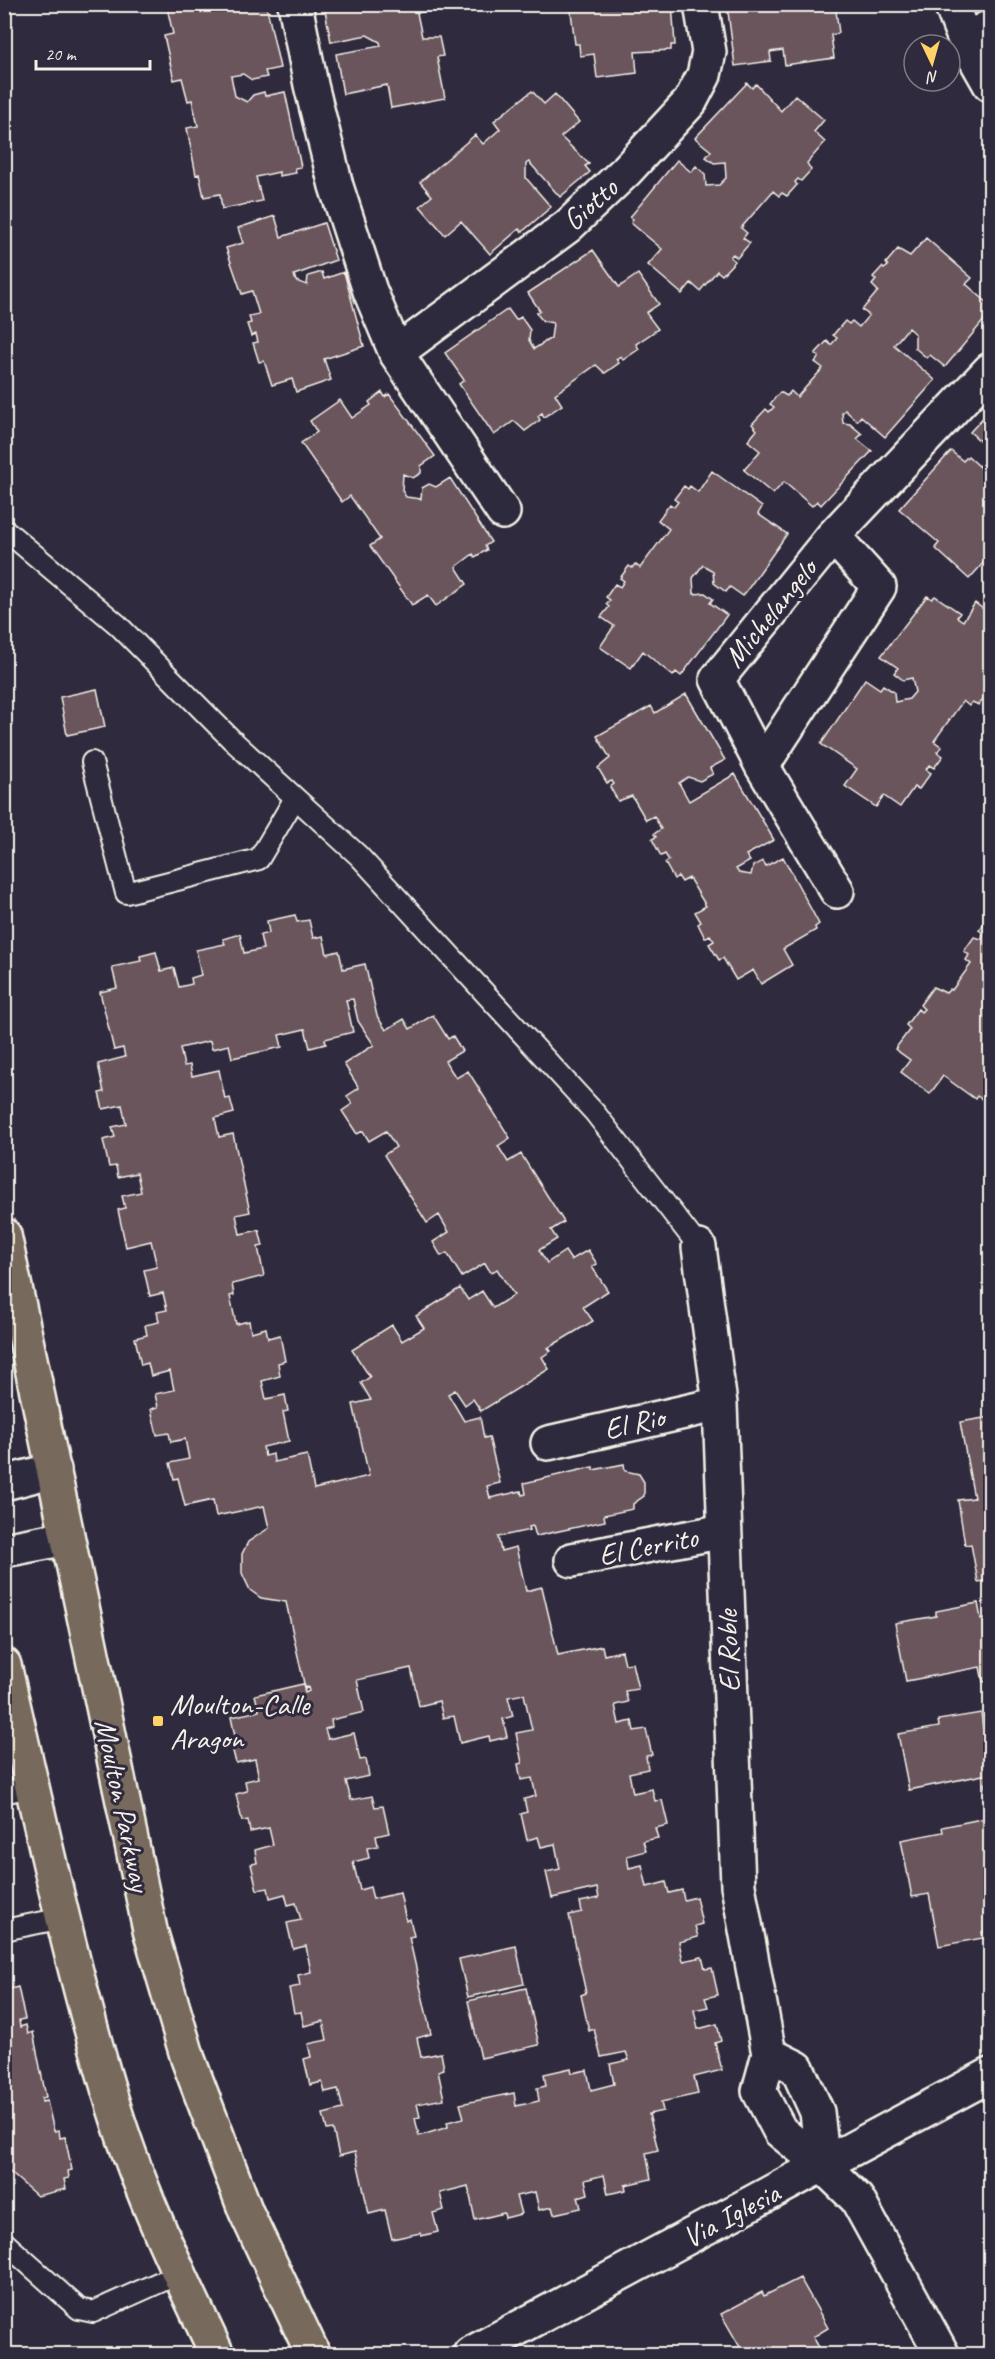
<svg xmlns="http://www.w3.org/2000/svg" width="995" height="2359" font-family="Caveat,sans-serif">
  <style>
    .building { fill: #6b545d; stroke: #f4f1e8; stroke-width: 1.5; fill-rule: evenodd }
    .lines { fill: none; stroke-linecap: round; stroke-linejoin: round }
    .service-casing { stroke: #f4f1e8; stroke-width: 24 }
    .minor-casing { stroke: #f4f1e8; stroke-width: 38 }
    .tertiary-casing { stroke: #f4f1e8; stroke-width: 38 }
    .primary-casing { stroke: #f4f1e8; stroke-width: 38 }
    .service { stroke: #2f2a3d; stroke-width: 20 }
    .minor { stroke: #2f2a3d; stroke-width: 33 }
    .tertiary { stroke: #2f2a3d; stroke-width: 33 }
    .primary { stroke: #77695c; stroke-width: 33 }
    .poi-dot { fill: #ffd166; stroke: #2f2a3d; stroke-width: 2 }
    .labels { text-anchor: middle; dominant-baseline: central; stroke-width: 6; stroke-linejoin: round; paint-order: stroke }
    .street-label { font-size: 30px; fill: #f4f1e8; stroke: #2f2a3d }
    .poi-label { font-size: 30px; fill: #f4f1e8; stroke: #2f2a3d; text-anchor: start }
  </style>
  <rect width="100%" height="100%" fill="#2f2a3d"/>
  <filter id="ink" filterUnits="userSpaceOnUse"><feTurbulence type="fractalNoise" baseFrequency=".0167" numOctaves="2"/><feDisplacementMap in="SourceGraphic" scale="12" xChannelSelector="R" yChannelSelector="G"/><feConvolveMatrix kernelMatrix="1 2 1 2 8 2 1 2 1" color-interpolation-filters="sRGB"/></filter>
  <g filter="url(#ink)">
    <path class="building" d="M180,4H266L280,68L265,71L267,77L252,80L243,74L231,76L235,96L247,102L253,95L264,92L265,96L285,92L301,167L295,168L296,173L279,176V172L256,177L262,201L222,209L220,194L204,197L199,174L196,175L187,128L198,126L192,100L188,101L182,78L174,80L164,36L173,34L167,7Z
      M431,4L427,6L428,11L417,13L422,37H439L443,56L437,57L445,98L391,108L387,85L343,94L336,54L381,46L380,42L367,35L331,42L324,5Z
      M570,4H672L675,45H671V50L635,52L637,73L597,78L594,54L580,56L579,44H575Z
      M727,4H835L839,33L831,35L834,58L785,65L783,50L770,52L771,61L735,66Z
      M747,83L752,88L756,84L781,111L795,95L824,120L814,132L825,142L807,163L811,170L801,181L798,179L795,182L797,185L787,196L782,193L779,196L773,191L741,228L747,233L743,238L750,243L737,258L733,254L730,257L735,261L722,275L717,271L700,291L691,283L682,294L648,265L662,249L631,223L633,219L630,217L677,160L691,172L696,166L705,174L706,186L719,185L726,178L725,162L714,163L706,157L711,151L695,138Z
      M532,91L544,104L555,94L579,122L561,137L589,164L585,166L590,172L560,197L529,162L526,164V178L551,207L522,232L519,229L490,254L461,221L445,235L420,206L432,196L420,182L475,135L483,144L500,129L494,121Z
      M275,216L281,237L324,223L336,260L294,275L296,281L307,285L308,276L322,272L324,279L344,272L364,346L324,359L331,380L296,392L292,379L272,385L264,361L259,362L253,343L258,342L256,334L251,336L247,324L251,323L249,316L259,314L252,291L242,294L226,248L243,243L238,228Z
      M926,238L972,278L966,284L990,305V313L945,367L930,355L927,358L915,348V334L908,328L894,345L935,380L885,437L861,416L857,421L845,410L842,413L843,423L850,424L862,434L857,439L872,451L821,505L817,501L812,506L784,482L773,494L744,470L760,451L748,441L757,430L752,424L766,409L769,412L774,407L770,404L780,392L787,396L791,391L797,397L823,368L815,362L819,357L815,354L827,341L831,345L837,338L833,335L845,321L849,324L852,321L859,327L869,315L862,310L878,291L872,285L876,280L873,277L882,267L884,269L888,266L886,263L898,249L910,256Z
      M593,250L619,287L638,274L659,304L646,313L658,329L636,344L639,349L623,360L621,356L616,359L619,363L605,373L596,365L555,394L562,405L544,417L542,413L538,416L540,420L525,431L514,421L494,435L459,384L464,380L445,353L508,309L516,320L521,317L530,330L529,340L534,349L551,338L553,323L543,321L536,313L540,311L528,293Z
      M382,392L385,397L389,394L435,456L421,466V473L413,478L403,474L402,490L406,497L421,499L422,488L429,484L436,487L450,478L491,542L485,546L487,550L475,557L473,554L456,567L467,584L436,606L428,595L412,605L370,546L380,539L350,496L342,502L301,443L317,432L310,421L340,400L352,418L371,405L369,402Z
      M990,410V450L970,432Z
      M951,451L963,461L968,456L990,476V565L986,560L969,579L935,548L939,543L899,509Z
      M712,471L762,507L758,514L787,534L743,596L730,587L726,592L714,583L713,571L703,565L693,578L694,594L705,593L713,599L710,603L727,615L681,676L676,672L673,676L643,651L631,668L600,647L614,626L601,617L609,607L606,604L610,600L606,597L615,584L620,587L624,581L620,578L629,566L632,568L635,564L640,568L669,529L658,520L670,504L674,507L678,502L674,499L684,486L688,489L690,486L698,492Z
      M927,596L932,599L935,596L960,613L957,617L963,621L975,603L990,614V687L987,685L983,690L987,693L979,705L972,702L969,706L963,701L934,741L942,747L937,752L943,756L934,768L929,765L926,770L931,773L919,789L914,787L900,807L884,796L876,807L845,786L857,769L821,744L865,679L880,689L883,685L894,692L895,702L909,699L915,692L912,678L903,680L894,673L898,668L881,656Z
      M97,689L105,727L67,735L60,697Z
      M686,694L725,760L710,768L713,774L700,781L688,777L679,783L689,801L735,774L774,840L746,855L750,861L736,869L739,873L751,875L753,866L763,861L766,866L783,857L819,924L815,927L816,930L783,949L792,965L761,984L753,970L736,980L723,958L719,960L709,944L714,941L710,935L705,938L698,924L701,922L695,912L706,906L689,878L682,882L678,876L674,879L665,863L669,860L665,854L661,856L652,839L656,837L654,834L661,829L654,816L646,820L632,796L618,801L610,787L614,784L612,781L607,783L598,768L610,758L597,736L651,706L655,713Z
      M295,915L297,922L309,920L313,938L323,936L327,954L339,951L343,969L365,964L377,1016L386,1030L404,1019L410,1029L433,1015L448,1039L453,1036L462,1051L445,1061L456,1078L468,1071L510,1138L498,1146L508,1162L521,1154L564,1222L551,1230L557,1239L539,1250L547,1263L565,1251L571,1260L588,1250L597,1264L592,1267L608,1291L583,1307L593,1321L548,1348L551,1351L542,1357L549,1369L481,1411L473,1399L465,1405L455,1390L448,1394L464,1421L480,1417L484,1438L489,1437L500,1483L487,1486L490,1498L521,1491L522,1495L526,1494L524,1483L593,1467V1470L624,1464L625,1471L639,1474L644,1482V1496L633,1504V1509L604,1515L605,1521L536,1536L533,1526L529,1527L530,1530L498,1537L501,1551L516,1547L526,1591L542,1587L558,1655L602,1646L604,1655L622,1651L625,1664L632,1663L638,1689L625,1691L628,1702L615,1705L619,1724L632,1721L634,1731L646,1729L652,1755L646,1756L648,1769L629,1773L633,1793L652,1789L655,1801L662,1800L668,1825L655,1828L658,1838L643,1841L646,1851L627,1856L629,1868L642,1865L647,1887L666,1882L669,1893L682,1890L684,1900L696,1897L702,1924L695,1926L698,1937L679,1942L683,1961L702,1957L705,1969L712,1968L718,1995L705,1998L708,2007L694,2010L698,2029L717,2024L721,2041L715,2043L722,2070L694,2077L698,2094L661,2102L663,2111L649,2114L658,2150L646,2153L651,2179L625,2185L626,2190L608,2194L604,2175L585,2180L588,2194L578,2197L581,2208L554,2214L552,2207L539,2210L535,2192L516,2196L521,2214L505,2218L504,2213L475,2220L468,2186L440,2193L444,2210L433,2213L438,2232L421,2236L420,2233L392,2239L385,2210L369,2214L355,2152L339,2156L333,2129L327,2130L323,2114L343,2109L338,2089L325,2092L322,2082L310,2085L304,2059L311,2057L308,2044L327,2040L323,2021L304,2026L301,2012L294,2013L289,1988L300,1986L298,1975L311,1972L306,1946L293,1949L287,1923L301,1920L296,1903L288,1905L285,1894L270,1898L268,1888L257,1890L251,1864L257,1863L255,1850L273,1845L269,1828L250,1832L248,1820L242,1821L236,1794L247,1791L245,1781L259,1778L255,1759L236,1763L232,1747L237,1746L231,1717L259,1711L255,1695L303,1684L305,1693L309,1691L308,1687L305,1688L286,1602L261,1598L250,1590L242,1573V1554L248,1542L269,1528L264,1506L216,1516L213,1500L185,1506L178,1478L174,1479L170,1463L189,1459L185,1439L171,1442L169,1433L157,1435L151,1409L158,1407L155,1394L174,1390L170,1371L151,1376L148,1363L141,1365L135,1338L147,1335L145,1325L159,1322L157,1312L167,1310L163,1293L150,1296L144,1270L157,1267L151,1241L126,1247L118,1210L125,1208L122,1196L141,1192L137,1173L118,1177L116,1166L109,1167L103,1140L115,1137L112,1127L126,1124L122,1105L103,1109L99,1093L104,1092L98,1064L125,1057L123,1048L114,1050L100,992L117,988L112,967L141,961L140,956L156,952L161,971L174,968L179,987L192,984L191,978L201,975L196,950L225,944L223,939L240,934L244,953L263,949L260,935L269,933L267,921ZM353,999L358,1021L374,1045L344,1064L359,1088L347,1096L352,1104L342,1111L357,1134L363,1131L369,1141L386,1131L396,1147L384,1155L427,1223L439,1215L449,1232L433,1242L441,1256L447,1253L462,1277L485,1263L491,1273L497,1269L514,1295L493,1308L482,1291L468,1300L460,1288L416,1316L424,1328L402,1341L392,1325L352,1350L370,1377L361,1383L371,1400L353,1404L369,1476L314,1489L307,1455L274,1462L273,1454L265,1456L263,1447L289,1441L283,1412L288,1411L285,1395L266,1399L262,1381L280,1376L278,1363L285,1361L280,1335L268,1338L266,1328L251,1332L249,1321L236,1324L230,1296L234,1295L232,1284L264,1276L258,1247L263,1246L259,1230L240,1234L236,1215L250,1212L233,1134L219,1137L215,1118L234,1113L230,1098L225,1099L219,1070L192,1076L190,1065L184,1066L180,1048L210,1041L212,1049L229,1045L232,1058L282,1047L279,1035L305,1029L310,1048L326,1044L325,1039L353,1032L346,1000ZM411,1668L419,1706L439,1701L443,1718L454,1716L460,1743L489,1736L490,1741L507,1737L503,1719L513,1716L508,1697L524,1694L532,1730L516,1733L522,1763L518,1764L521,1780L532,1778L536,1796L524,1799L527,1812L521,1814L527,1840L538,1837L541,1847L555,1844L560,1869L546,1872L552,1898L597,1888L599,1898L580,1902L582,1912L569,1915L586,1993L581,1995L589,2031L594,2029L601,2057L626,2052L629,2060L610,2064L614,2084L591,2090L587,2070L572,2073L571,2068L544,2074L546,2086L537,2088L539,2101L516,2106L514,2093L460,2104L464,2118L447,2122L448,2127L419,2136L415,2118L420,2117L417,2104L444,2099L438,2071L444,2069L441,2053L421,2057L417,2038L431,2034L409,1937L414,1936L410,1919L406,1921L400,1893L373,1899L370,1887L360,1890L353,1862L369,1858L367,1848L378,1846L376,1836L389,1833L383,1806L375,1807L372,1796L351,1800L346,1781L369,1776L366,1759L360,1760L354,1733L328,1739L325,1729L332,1727L331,1720L364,1712L357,1680Z
      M990,916V1089L983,1100L977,1096L975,1099L943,1076L930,1094L901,1072L910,1060L895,1049L910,1029L906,1025L918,1009L921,1012L924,1009L920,1005L933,987L946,993L950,989L952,990L971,964L966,960L969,955L964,951L974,937L982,939L983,933L979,930Z
      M990,1417V1580L978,1582L971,1544L965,1545L958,1500L974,1498L960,1422Z
      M978,1603L981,1619L990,1617V1681L983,1682L980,1667L906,1681L895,1623L936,1616V1611Z
      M981,1713L983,1728L990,1727V1792H986L983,1775L909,1790L898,1734L939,1727L938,1720Z
      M986,1818L990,1843V1931L982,1932L983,1938L939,1946L929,1894L912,1897L901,1840L943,1832L942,1827Z
      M516,1946L524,1984L468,1997L459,1959Z
      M10,1981L11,1989L18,1987L25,2019L19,2020L20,2027L26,2025L28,2034L33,2032L46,2097L42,2098V2102L47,2101L54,2131L59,2130L60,2138L65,2137L72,2170L68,2171L69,2178L64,2179L66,2189L37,2196L4,2167V1982Z
      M526,1988L539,2045L481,2058L468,2001Z
      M800,2278L828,2328L813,2337L823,2354H744L721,2314L762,2292L764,2296Z"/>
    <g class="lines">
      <defs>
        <path id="service" d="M4,529L118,625L232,740L359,856L595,1113L699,1247
          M92,762L126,893L259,859L295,798
          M4,1793L32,1786
          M4,1930L63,1918
          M4,2242L79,2309L93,2312L180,2273"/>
        <path id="minor" d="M295,4L311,85L336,186L370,291L396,353L503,512
          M951,4L965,40L990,84
          M965,40L990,27
          M396,353L568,226L626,171L690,102L704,75L709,52L701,4
          M762,766L879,587L833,536
          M837,891L762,766L717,679L833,536L990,370
          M699,1247L720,1404L738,1886L769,2054L759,2091L780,2131L823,2166L857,2199L942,2354
          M548,1443L720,1404
          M572,1560L724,1531
          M769,2054L797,2068L817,2112L823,2166"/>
        <path id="tertiary" d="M4,1483L54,1470
          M4,1550L67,1538
          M470,2354L990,2075"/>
        <path id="primary" d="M4,1235L150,1930L188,2059L246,2212L313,2354
          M4,1665C39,1814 70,1965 115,2111C141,2195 180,2276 217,2354"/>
      </defs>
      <use href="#service" class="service-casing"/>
      <use href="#minor" class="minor-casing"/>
      <use href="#tertiary" class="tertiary-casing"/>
      <use href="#primary" class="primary-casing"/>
      <use href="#service" class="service"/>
      <use href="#minor" class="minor"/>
      <use href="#tertiary" class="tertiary"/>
      <use href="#primary" class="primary"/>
    </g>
  </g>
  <rect class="poi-dot" x="152" y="1715" width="12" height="12" rx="3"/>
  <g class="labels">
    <g class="street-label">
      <text transform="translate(590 204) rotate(-42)">Giotto</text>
      <text transform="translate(770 613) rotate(-51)">Michelangelo</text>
      <text transform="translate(634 1423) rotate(-13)">El Rio</text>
      <text transform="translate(648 1546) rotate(-11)">El Cerrito</text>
      <text transform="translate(728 1651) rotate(-92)">El Roble</text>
      <text transform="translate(123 1805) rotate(78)">Moulton Parkway</text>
      <text transform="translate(731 2215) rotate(-28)">Via Iglesia</text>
    </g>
    <g class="poi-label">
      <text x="170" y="1704">Moulton-Calle<tspan x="170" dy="34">Aragon</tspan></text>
    </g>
  </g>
  <rect width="995" height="2359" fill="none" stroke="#2f2a3d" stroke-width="24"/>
  <rect x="12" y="12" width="971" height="2335" fill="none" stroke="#f4f1e8" stroke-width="2" filter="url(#ink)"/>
  <g transform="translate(932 63) rotate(175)"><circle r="28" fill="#2f2a3d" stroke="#7e7a81" stroke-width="1.5"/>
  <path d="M0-4.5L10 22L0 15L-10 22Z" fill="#ffd166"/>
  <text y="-9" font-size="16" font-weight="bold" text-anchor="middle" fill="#f4f1e8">N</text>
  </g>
  <path d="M36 60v9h114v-9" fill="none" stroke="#f4f1e8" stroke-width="3"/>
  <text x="45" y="60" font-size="18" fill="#f4f1e8" stroke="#2f2a3d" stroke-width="4.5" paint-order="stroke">20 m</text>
</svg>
